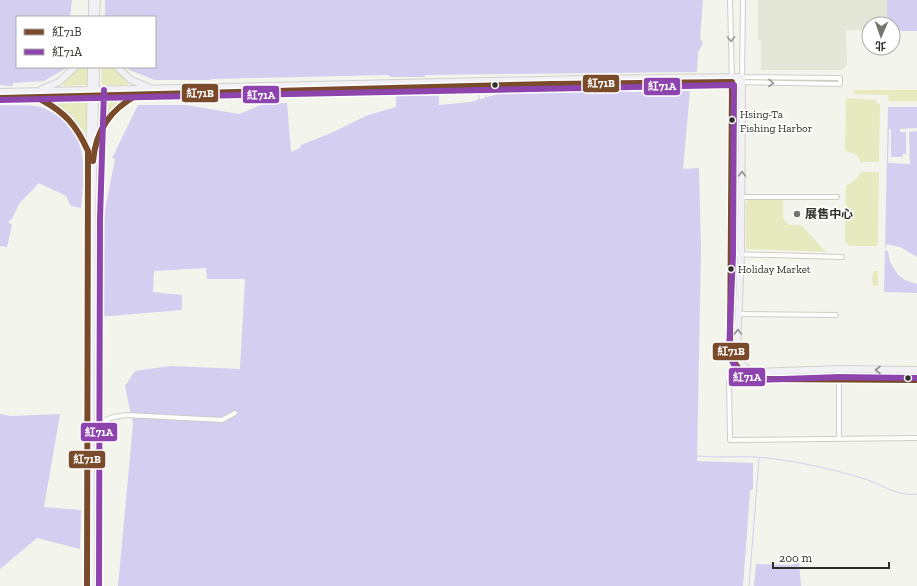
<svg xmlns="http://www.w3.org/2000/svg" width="917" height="586" font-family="'Zilla Slab','Noto Sans TC',serif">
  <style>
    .built { fill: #e4e6d8 }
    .green { fill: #e6eabe }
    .water { fill: #d4cef0 }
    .pier { fill: #f3f4ec }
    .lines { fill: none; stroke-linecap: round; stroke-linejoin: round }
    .stream { stroke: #d4cef0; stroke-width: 1 }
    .street-casing { stroke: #cecec8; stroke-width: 6 }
    .primary-casing { stroke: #d1d2cd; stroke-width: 8 }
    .street { stroke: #fdfdfc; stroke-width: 4 }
    .primary { stroke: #f1f0f4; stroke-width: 6 }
    .bus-1-casing { stroke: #fff; stroke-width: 9 }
    .bus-2-casing { stroke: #fff; stroke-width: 9 }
    .bus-1 { stroke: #7a4b2a; stroke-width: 6 }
    .bus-2 { stroke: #8e44ad; stroke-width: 6 }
    .oneway { stroke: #969693 }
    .oneway2 { stroke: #90908f }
    .bus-dot { fill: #2f302a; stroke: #fff; stroke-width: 1.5 }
    .poi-dot { fill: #74756e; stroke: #fff; stroke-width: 1.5 }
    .labels { text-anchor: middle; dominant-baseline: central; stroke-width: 3.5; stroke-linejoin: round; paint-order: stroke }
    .bus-label { font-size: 11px; fill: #2f302a; stroke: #fff; text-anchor: start }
    .poi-label { font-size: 12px; font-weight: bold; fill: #2f302a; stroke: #fff; text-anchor: start }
    .line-badge { stroke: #fff; stroke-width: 1.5 }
    .badge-label { font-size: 11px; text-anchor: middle; font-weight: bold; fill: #fff }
  </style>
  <rect width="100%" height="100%" fill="#f3f4ec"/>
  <path class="built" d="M758,0H887V24H869V31L846,30L847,64L842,70H761V40H758Z"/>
  <path class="green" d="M80,67H89V85L64,86L63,83L64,81Z
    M101,67H114L129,82L128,85H105L102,84Z
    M737,88L740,113L739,249H737L734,110Z
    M853,90H917V101H889L888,95L854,94Z
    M120,97L122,99L111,110L102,123L100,121L101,98Z
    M846,98L875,100L880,105L879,162H861L857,155L845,151Z
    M59,100L88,101L87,133L84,132L72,115L57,105Z
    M861,172H879L878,246H849L845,241L846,186L855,180Z
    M749,199L783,200V218L789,225H801L826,252L746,249V202Z
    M874,271H878V286H873L872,279Z
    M875,372L917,373V379L850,376V375Z"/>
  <path class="water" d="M0,0H72L70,17H17V67H67L65,69L44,81L13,83V86L0,85Z
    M105,0H703L700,38L703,44L698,52L697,72L426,75L424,77H391L388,75L211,79V80H155L129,70L128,67H155V17H105Z
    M887,0H917V31H893V24H887Z
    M626,90L627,92L690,91L683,169L699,168L701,249L697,461L753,463V489L750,491L743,586H118L133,424L125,386L135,371L171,366L240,369L245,279H207L206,268L154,271L153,292L182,295V310L98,317L103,221L115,159L112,158L138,105H186L239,114L263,104L287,103L291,152L300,148L301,145L331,133L368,115L396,107V96L439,95V105L471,102L501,93Z
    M0,105C11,106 34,104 43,108C90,127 85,167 81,208L71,206L66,196L39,183L19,204L12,219L8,222L12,225L7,247L0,246Z
    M888,107H917V293L884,292Z
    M0,414L11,416L60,414L44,507L81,510L80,549L37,538L0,569Z
    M797,560L799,561L801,586H754L756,564L791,565L794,564Z"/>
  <path class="pier" d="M917,128V131L909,132L910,164L888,163L889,129H891V157H902L903,154H906V132H900V129Z
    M886,244L900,247L917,257V284L905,280L898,275L890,262L888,251H885Z"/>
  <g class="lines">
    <path class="stream" d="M486,89V99
      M479,100V90
      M697,456C716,458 735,456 755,457C788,459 833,469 865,479C882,485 899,497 917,494
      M749,586L759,459"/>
    <defs>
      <path id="street" d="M730,0L732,82L840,84V78L742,77L743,0
        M741,197H837
        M731,254L842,257
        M739,314L836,315
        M729,382L730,440L917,438
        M92,424L114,417L127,415L222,420L235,413
        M839,439V369"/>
      <path id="primary" d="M92,17V0
        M96,17L97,0
        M117,67L131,80L148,87
        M717,82H732L730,346C731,364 738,374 755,379L917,380
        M42,89L59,82L75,67
        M0,92L581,79L742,77L741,254L737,351C739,363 744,369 756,372L839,369L917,370
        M0,98L352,88
        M38,98C67,112 74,120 88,150
        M95,141C107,116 112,108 137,95
        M89,168L91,67
        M91,586L92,219L96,67"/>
    </defs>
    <use href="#street" class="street-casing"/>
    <use href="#primary" class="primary-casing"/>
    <use href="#street" class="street"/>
    <use href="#primary" class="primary"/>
    <defs>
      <path id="bus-1" d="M0,98L552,84L732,82L730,346C732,363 739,373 755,379L917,380
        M40,99C66,113 76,125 88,151L87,586
        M93,161C96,130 110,110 137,95"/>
      <path id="bus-2" d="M0,100L734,85L733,254L729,351L732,361L737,370L744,376L755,380L839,377L917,378
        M99,586L100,219L104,90"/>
    </defs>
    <use href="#bus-1" class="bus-1-casing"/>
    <use href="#bus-2" class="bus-2-casing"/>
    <use href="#bus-1" class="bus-1"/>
    <use href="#bus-2" class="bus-2"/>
  </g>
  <defs><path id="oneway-chevron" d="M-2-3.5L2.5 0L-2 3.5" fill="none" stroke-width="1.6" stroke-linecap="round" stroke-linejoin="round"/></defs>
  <g class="oneway">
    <use href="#oneway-chevron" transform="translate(731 39) rotate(89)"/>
    <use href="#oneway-chevron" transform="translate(771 83) rotate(1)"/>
  </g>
  <g class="oneway2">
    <use href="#oneway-chevron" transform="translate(742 174) rotate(-90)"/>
    <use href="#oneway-chevron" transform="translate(738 332) rotate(-88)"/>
    <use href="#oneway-chevron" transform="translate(878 370) rotate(-180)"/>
  </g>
  <g class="bus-dot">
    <circle cx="495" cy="85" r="3.5"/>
    <circle cx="732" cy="120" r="3.5"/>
    <circle cx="731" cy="269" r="3.5"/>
    <circle cx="908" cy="378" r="3.5"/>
  </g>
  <circle class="poi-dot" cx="797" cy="214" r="4"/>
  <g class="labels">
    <g class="bus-label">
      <text x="740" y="114">Hsing-Ta<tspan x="740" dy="14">Fishing Harbor</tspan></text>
      <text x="738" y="269">Holiday Market</text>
    </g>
    <g class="poi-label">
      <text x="805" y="214">展售中心</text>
    </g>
  </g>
  <g class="line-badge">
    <rect x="582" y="74" width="38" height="19" rx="4" fill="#7a4b2a"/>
    <rect x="643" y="77" width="38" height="19" rx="4" fill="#8e44ad"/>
    <rect x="181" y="83" width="38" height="20" rx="4" fill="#7a4b2a"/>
    <rect x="242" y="85" width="38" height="19" rx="4" fill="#8e44ad"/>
    <rect x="712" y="342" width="38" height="19" rx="4" fill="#7a4b2a"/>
    <rect x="728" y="367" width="38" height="20" rx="4" fill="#8e44ad"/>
    <rect x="80" y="422" width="38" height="20" rx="4" fill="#8e44ad"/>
    <rect x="68" y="450" width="38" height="19" rx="4" fill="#7a4b2a"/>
  </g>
  <g class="badge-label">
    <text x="601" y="87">紅71B</text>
    <text x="662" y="90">紅71A</text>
    <text x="200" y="97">紅71B</text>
    <text x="261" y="99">紅71A</text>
    <text x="731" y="355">紅71B</text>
    <text x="747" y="381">紅71A</text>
    <text x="99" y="436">紅71A</text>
    <text x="87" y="463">紅71B</text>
  </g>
  <rect x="16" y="16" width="140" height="52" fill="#ffffff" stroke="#acacaa"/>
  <rect x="24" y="29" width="20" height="6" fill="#7a4b2a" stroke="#acacaa"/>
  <text x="52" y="36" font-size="12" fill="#2f302a">紅71B</text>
  <rect x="24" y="49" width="20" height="6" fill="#8e44ad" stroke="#acacaa"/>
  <text x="52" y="56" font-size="12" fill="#2f302a">紅71A</text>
  <g transform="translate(881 36) rotate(182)"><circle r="19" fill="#ffffff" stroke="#acacaa"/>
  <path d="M0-3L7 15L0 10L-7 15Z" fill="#74756e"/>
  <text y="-6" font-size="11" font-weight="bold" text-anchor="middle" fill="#2f302a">北</text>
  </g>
  <path d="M773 562v6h116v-6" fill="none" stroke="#2f302a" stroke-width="2"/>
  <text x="779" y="562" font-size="12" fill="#2f302a" stroke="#ffffff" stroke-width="3" paint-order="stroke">200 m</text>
</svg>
